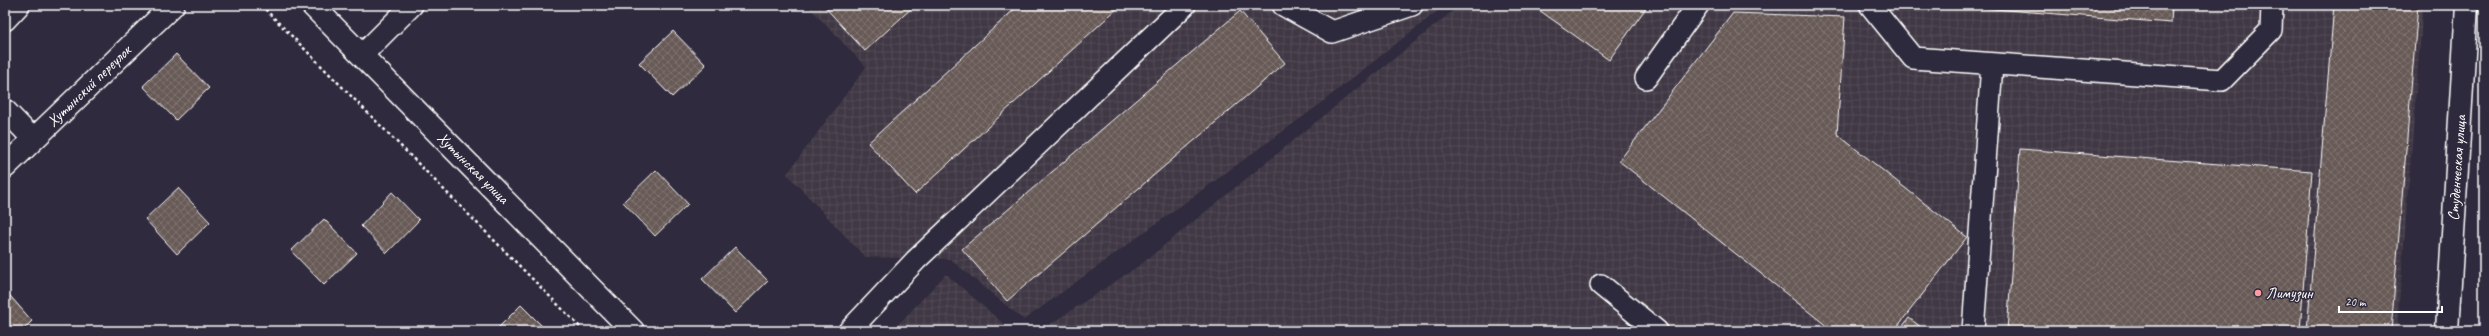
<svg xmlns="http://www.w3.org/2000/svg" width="2489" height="336" font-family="Caveat,sans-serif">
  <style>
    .industrial { fill: url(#industrial-grid) }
    .building { fill: url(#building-cross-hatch); stroke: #fff }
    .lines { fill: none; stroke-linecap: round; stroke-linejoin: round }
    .lane-casing { stroke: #fff; stroke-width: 24 }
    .street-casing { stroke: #fff; stroke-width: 25 }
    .secondary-casing { stroke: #fff; stroke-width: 25 }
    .path { stroke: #fff; stroke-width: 2.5; stroke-dasharray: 3 3; stroke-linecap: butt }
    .lane { stroke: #2f2a3d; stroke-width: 21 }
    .street { stroke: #2f2a3d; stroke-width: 22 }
    .secondary { stroke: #2f2a3d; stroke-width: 22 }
    .poi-dot { fill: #ff9aa2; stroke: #2f2a3d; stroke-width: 1.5 }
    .labels { text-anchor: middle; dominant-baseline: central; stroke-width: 3; stroke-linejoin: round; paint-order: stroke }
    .street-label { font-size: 16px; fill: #fff; stroke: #2f2a3d }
    .poi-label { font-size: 16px; fill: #fff; stroke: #2f2a3d; text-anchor: start }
  </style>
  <defs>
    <pattern id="industrial-grid" width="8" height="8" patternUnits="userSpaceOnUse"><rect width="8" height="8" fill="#403844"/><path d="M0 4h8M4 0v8" fill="none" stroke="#534c57"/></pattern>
    <pattern id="building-cross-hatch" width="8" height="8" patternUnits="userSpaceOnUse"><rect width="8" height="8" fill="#685a56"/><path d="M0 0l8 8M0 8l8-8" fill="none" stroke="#7f736f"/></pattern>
  </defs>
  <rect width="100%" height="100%" fill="#2f2a3d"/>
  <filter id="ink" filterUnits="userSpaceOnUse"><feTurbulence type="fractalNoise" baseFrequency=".025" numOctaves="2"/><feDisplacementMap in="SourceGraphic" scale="8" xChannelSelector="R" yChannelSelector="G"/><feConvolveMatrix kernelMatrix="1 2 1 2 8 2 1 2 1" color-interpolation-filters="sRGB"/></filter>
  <g filter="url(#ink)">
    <path class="industrial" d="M807,5H1445L1312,110L1024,320L950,259L865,257L787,174L866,67Z
      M1468,5H2423L2397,331H1040L1140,265L1454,10Z
      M946,274L1012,331H892Z"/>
    <path class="building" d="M823,5H915L865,51Z
      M1019,5H1121L915,194L868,143Z
      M1532,5H1648L1609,60Z
      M1943,5H2172L2171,23Z
      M2334,5H2418L2391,331H2307Z
      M1240,11L1285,63L1007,301L962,249Z
      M1733,13L1845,17L1837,134L1967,237L1894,331H1833L1619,161Z
      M673,31L706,65L672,97L639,63Z
      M176,54L209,88L176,120L143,86Z
      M2020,149L2312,171L2300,331H2007Z
      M656,170L688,204L655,236L623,202Z
      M178,188L210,222L177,254L145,219Z
      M392,192L419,220L387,253L361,226Z
      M324,219L357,253L324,285L291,251Z
      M735,247L768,281L735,313L702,279Z
      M5,290L32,321L22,331H5Z
      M521,305L547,331H495Z
      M1909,318L1926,331H1899Z"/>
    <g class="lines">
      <defs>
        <path id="lane" d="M1283,5L1332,32L1412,5
          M1870,5L1913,58L2222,80L2271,30L2272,5
          M5,20L19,5
          M362,55L412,5
          M1646,78L1698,5
          M5,110L33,139
          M1601,285L1657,331
          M849,331L916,260L1185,5
          M1973,331L1992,64"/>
        <path id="street" d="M5,167L173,5
          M2447,331L2467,5"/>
        <path id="secondary" d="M312,5L633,331"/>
      </defs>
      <use href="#lane" class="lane-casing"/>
      <use href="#street" class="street-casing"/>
      <use href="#secondary" class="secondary-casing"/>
      <path class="path" d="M261,5L584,331"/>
      <use href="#lane" class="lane"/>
      <use href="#street" class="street"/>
      <use href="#secondary" class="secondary"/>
    </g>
  </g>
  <circle class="poi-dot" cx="2258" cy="293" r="4"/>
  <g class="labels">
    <g class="street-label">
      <text transform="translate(89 86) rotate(-44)">Хутынский переулок</text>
      <text transform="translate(473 168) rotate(45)">Хутынская улица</text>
      <text transform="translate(2457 168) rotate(-86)">Студенческая улица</text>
    </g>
    <g class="poi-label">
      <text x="2266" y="293">Лимузин</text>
    </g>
  </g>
  <rect width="2489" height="336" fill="none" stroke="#2f2a3d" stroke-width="20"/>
  <rect x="10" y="10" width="2469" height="316" fill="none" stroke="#fff" stroke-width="1.5" filter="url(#ink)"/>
  <path d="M2339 306v6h103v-6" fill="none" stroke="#ffffff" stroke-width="2"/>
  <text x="2345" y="306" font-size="12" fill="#ffffff" stroke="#2f2a3d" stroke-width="3" paint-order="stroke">20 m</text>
</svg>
